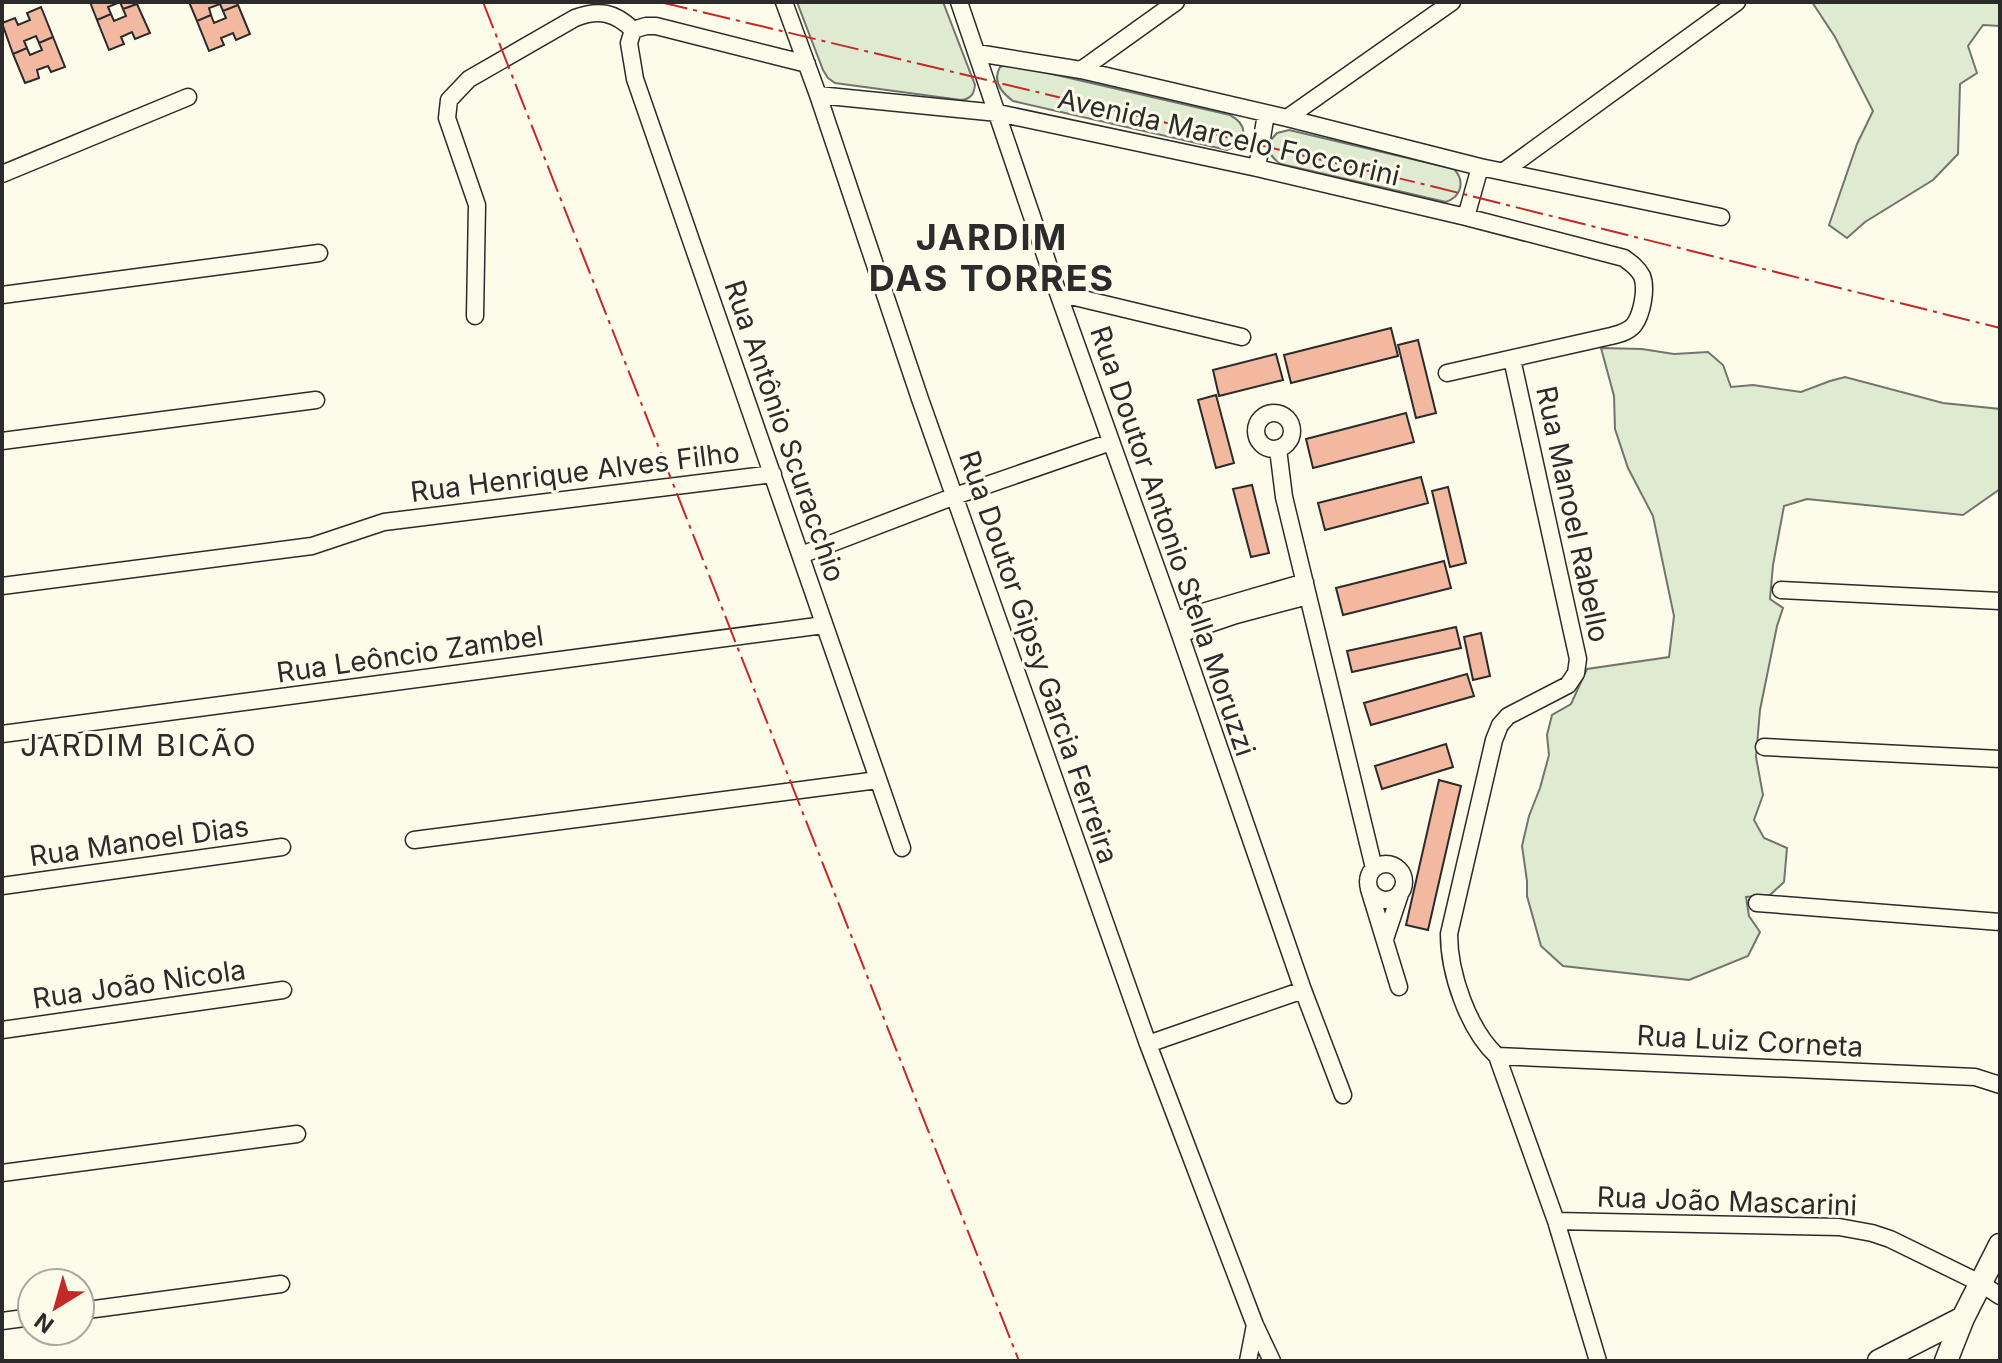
<svg xmlns="http://www.w3.org/2000/svg" width="2002" height="1363" font-family="Inter,sans-serif">
  <style>
    .green { fill: #deebd1; stroke: #74746e; stroke-width: 2 }
    .building { fill: #f2b8a0; stroke: #2b2b2b; stroke-width: 2 }
    .lines { fill: none; stroke-linecap: round; stroke-linejoin: round }
    .street-casing { stroke: #2b2b2b; stroke-width: 19 }
    .secondary-casing { stroke: #2b2b2b; stroke-width: 25 }
    .street { stroke: #fdfbea; stroke-width: 16 }
    .secondary { stroke: #fdfbea; stroke-width: 22 }
    .power { stroke: #c62828; stroke-width: 2; stroke-dasharray: 28 6 4 6; stroke-linecap: butt }
    .labels { text-anchor: middle; dominant-baseline: central; stroke-width: 6; stroke-linejoin: round; paint-order: stroke }
    .street-label { font-size: 28px; fill: #2b2b2b; stroke: #fdfbea }
    .neighbourhood-label { font-size: 30px; letter-spacing: 2px; fill: #2b2b2b; stroke: #fdfbea }
    .district-label { font-size: 36px; font-weight: bold; letter-spacing: 2px; fill: #2b2b2b; stroke: #fdfbea }
  </style>
  <rect width="100%" height="100%" fill="#fdfbea"/>
  <path class="green" d="M797,2H943L975,85C974,94 971,99 961,100L835,83L828,78L823,70Z
    M1812,2H2000V26L1983,25L1968,46L1977,73L1960,84L1958,154L1933,180L1865,222L1847,238L1829,225L1857,144L1873,111L1835,37Z
    M1009,64L1230,115C1250,126 1246,142 1227,150L1013,101C1002,93 992,81 1000,67Z
    M1289,130L1454,169C1465,181 1462,196 1446,202L1281,164C1272,158 1268,153 1269,142L1277,133Z
    M1601,348L1642,349L1674,354L1708,352L1723,365L1731,387L1753,385L1801,392L1830,381L1845,377L1943,403L2000,409V489L1963,515L1807,499L1784,506L1773,565L1770,599L1783,608L1777,626L1760,710L1756,757L1763,795L1754,820L1764,838L1787,848L1784,882L1770,895L1746,897L1749,916L1760,932L1748,956L1689,980L1563,966L1541,946L1527,896V881L1522,846L1529,816L1540,788L1549,755L1547,735L1552,715L1571,704L1587,669L1669,657L1674,616L1653,516L1628,468L1615,429L1614,396Z"/>
  <path class="building" d="M90,2H137V4L123,9L120,2L108,7L111,14L97,20Z
    M189,2H236L238,5L223,11L220,4L209,8L211,15L197,21Z
    M137,4L150,33L135,39L132,32L121,37L124,44L109,50L97,20L111,14L114,21L126,16L123,9Z
    M238,5L250,34L236,40L233,33L221,38L224,45L209,51L197,21L211,15L214,23L226,18L223,11Z
    M41,7L53,37L39,43L36,36L24,41L27,48L13,54L2,23L15,18L18,25L30,20L27,13Z
    M53,37L65,67L51,72L48,66L37,70L39,78L25,83L13,54L27,48L30,55L42,50L39,43Z
    M1391,328L1398,356L1291,383L1284,355Z
    M1418,340L1436,413L1416,418L1398,345Z
    M1276,354L1283,380L1219,396L1213,370Z
    M1216,395L1234,463L1216,468L1198,400Z
    M1406,413L1414,442L1313,468L1306,439Z
    M1421,477L1428,503L1325,530L1318,503Z
    M1252,485L1269,553L1251,557L1233,489Z
    M1448,487L1466,563L1450,567L1432,491Z
    M1444,561L1451,588L1343,615L1336,588Z
    M1456,627L1461,648L1352,672L1347,651Z
    M1481,633L1490,676L1473,680L1464,637Z
    M1467,674L1474,696L1371,725L1364,703Z
    M1446,744L1453,767L1382,789L1375,766Z
    M1439,780L1461,786L1428,930L1406,925Z"/>
  <g class="lines">
    <defs>
      <path id="street" d="M784,2L818,95L920,399L1148,1044L1255,1325L1272,1361
        M959,2L1058,293L1175,620L1303,990L1343,1095
        M633,30L629,43L635,79L902,848
        M633,30L646,26H656L807,64
        M977,53L1081,70L1287,118L1480,167L1721,217
        M1081,70L1176,2
        M818,95L998,113L1257,168L1466,217L1624,258C1631,263 1638,268 1642,276C1647,289 1642,314 1634,325C1628,332 1619,334 1611,336L1447,373
        M1287,118L1452,2
        M1257,168L1266,114
        M1504,171L1737,2
        M2,174L188,97
        M1466,217L1480,167
        M1058,293L1242,337
        M2,295L319,253
        M475,316L477,205L447,118L449,100L469,79L575,18C599,9 615,12 633,30
        M1512,359L1578,659L1576,673L1568,685L1508,716L1500,725L1494,740L1449,934C1449,973 1468,1029 1497,1056L1556,1221L1598,1361
        M1256 431a18 18 0 1 1 36 0a18 18 0 1 1-36 0Z
        M2,441L316,400
        M1278,449L1284,497L1374,868
        M801,555L955,496L1111,442
        M2,586L312,546L384,522L773,474
        M1781,590L2000,601
        M1175,620L1305,582
        M1180,634L1236,615L1308,596
        M2,734L824,625
        M1764,747L2000,759
        M414,840L878,780
        M1368 882a18 18 0 1 1 36 0a18 18 0 1 1-36 0Z
        M2,886L282,847
        M1369,889L1399,987
        M1757,903L2000,922
        M1385,939L1401,891
        M2,1030L283,990
        M1148,1044L1303,990
        M1497,1056L1975,1077L2000,1085
        M2,1173L297,1134
        M1556,1221L1839,1227L1872,1233L1890,1239L1980,1283L2000,1296
        M80,1311L281,1284
        M2,1321L32,1317
        M1248,1361L1255,1325"/>
      <path id="secondary" d="M1879,1361L1963,1318
        M1946,1361L1963,1318L2000,1245"/>
    </defs>
    <use href="#street" class="street-casing"/>
    <use href="#secondary" class="secondary-casing"/>
    <use href="#street" class="street"/>
    <use href="#secondary" class="secondary"/>
    <path class="power" d="M483,2L1019,1361
      M660,2L1431,186L2000,328"/>
  </g>
  <g class="labels">
    <g class="street-label">
      <text transform="translate(1229 137) rotate(13)">Avenida Marcelo Foccorini</text>
      <text transform="translate(785 431) rotate(71)">Rua Antônio Scuracchio</text>
      <text transform="translate(575 472) rotate(-7)">Rua Henrique Alves Filho</text>
      <text transform="translate(1573 514) rotate(78)">Rua Manoel Rabello</text>
      <text transform="translate(1173 541) rotate(71)">Rua Doutor Antonio Stella Moruzzi</text>
      <text transform="translate(410 654) rotate(-8)">Rua Leôncio Zambel</text>
      <text transform="translate(1039 657) rotate(71)">Rua Doutor Gipsy Garcia Ferreira</text>
      <text transform="translate(139 841) rotate(-8)">Rua Manoel Dias</text>
      <text transform="translate(139 984) rotate(-8)">Rua João Nicola</text>
      <text transform="translate(1750 1041) rotate(3)">Rua Luiz Corneta</text>
      <text transform="translate(1727 1201) rotate(2)">Rua João Mascarini</text>
    </g>
    <g class="neighbourhood-label">
      <text x="139" y="745">JARDIM BICÃO</text>
    </g>
    <g class="district-label">
      <text x="992" y="237">JARDIM<tspan x="992" dy="41">DAS TORRES</tspan></text>
    </g>
  </g>
  <rect width="2002" height="1363" fill="none" stroke="#2b2b2b" stroke-width="8"/>
  <g transform="translate(56 1307) rotate(217)"><circle r="38" fill="#fdfbea" stroke="#a9a89e" stroke-width="2"/>
  <path d="M0-6L14 30L0 20L-14 30Z" fill="#c62828"/>
  <text y="-12" font-size="22" font-weight="bold" text-anchor="middle" fill="#2b2b2b">N</text>
  </g>
</svg>
